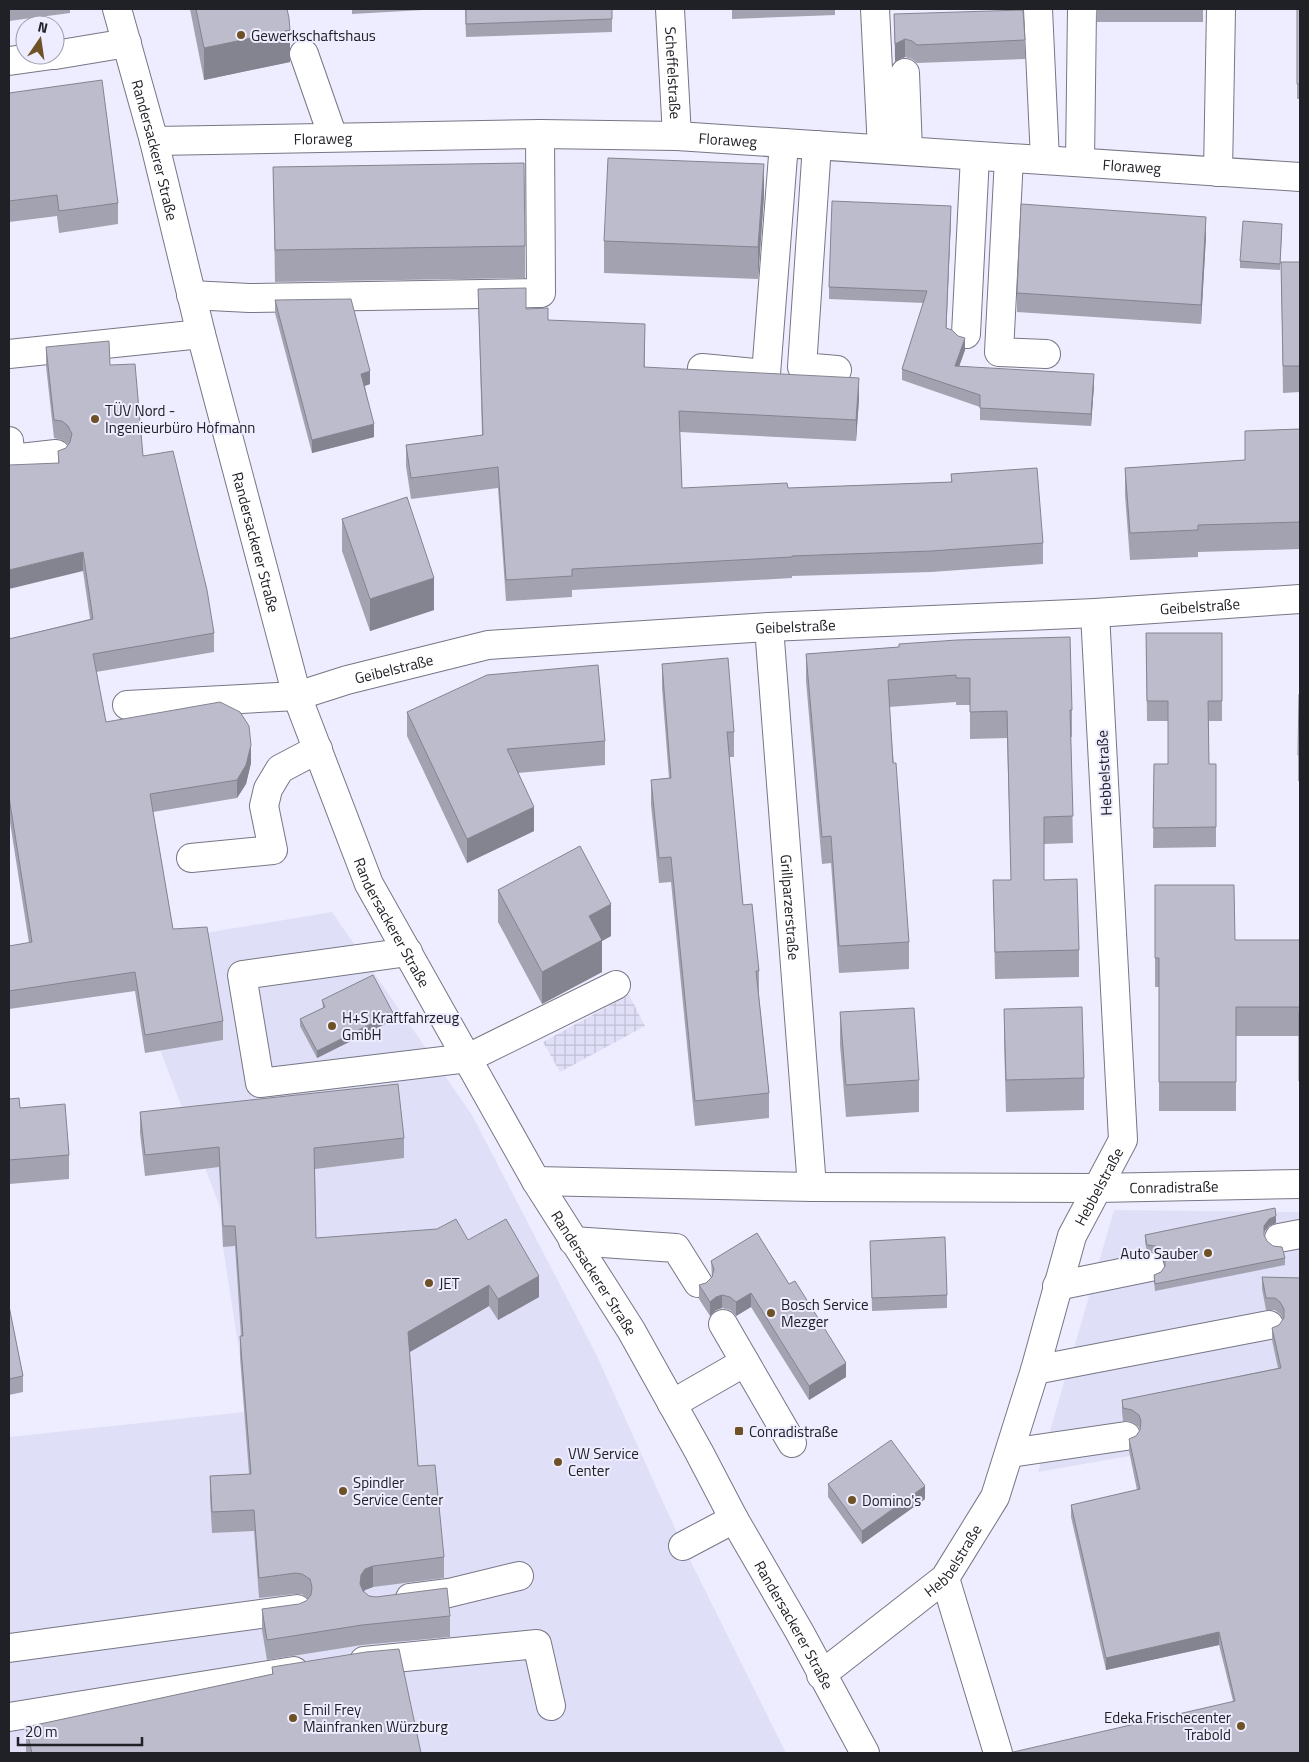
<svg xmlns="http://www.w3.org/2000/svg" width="1309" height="1762" font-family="'Titillium Web',sans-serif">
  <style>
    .built { fill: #e0dff8 }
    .industrial { fill: url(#industrial-grid) }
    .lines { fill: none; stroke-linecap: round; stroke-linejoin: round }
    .minor-casing { stroke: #767685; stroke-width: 30 }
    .minor { stroke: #fff; stroke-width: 28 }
    .wall { fill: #a2a2b0 }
    .shaded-wall { fill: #848490 }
    .building { fill: #bcbccd; stroke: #848490 }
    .poi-dot { fill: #6e5125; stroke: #ededff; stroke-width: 2 }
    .labels { text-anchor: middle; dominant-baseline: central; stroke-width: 4; stroke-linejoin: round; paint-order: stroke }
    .poi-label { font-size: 15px; fill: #202027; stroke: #ededff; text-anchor: start }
    .street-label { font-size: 15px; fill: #202027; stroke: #ededff }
  </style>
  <defs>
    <pattern id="industrial-grid" width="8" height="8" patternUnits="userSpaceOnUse" patternTransform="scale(1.25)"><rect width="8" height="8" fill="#e0dff8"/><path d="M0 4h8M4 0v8" fill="none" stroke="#c0bfd5"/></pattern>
  </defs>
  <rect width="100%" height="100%" fill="#ededff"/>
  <path class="built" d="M332,912L472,1115L597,1356L683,1546L786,1753H9V1437L244,1412L240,1357L223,1247L221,1210L121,947Z
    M1114,1210L1300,1212V1426L1038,1472Z"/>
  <path class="industrial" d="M629,995L645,1026L560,1072L543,1042Z"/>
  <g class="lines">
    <defs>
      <g id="minor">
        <path id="s1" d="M117,9L154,141L201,334L297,696L369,884L536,1181L631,1330L699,1452L734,1519L799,1631L865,1753"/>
        <path id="s2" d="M670,9L677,136"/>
        <path d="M875,9L882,149"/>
        <path d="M1038,9L1045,160"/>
        <path d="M304,54L333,137"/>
        <path d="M55,55L127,43"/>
        <path d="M9,61L52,55"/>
        <path d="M905,73L908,151"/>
        <path id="s3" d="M154,141L540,134L677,136L1300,177"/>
        <path d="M817,145L802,367L837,370"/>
        <path d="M1009,158L999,352L1046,354"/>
        <path d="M1080,162L1082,9"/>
        <path d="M1218,172L1221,9"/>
        <path d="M191,295L249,298L541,293L540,134"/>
        <path d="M966,334L975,156"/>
        <path d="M9,354L201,334"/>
        <path d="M702,368L766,374L784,143"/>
        <path d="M9,441L11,459L56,454"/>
        <path id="s4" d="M769,627L812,1187"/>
        <path id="s5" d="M127,705L297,696L347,680L488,645L769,627L1095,613L1300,599"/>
        <path d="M191,858L273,850L264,806L268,789L280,769L318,749"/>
        <path d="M408,952L242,975L260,1083L468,1058L616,985"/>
        <path id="s6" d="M536,1181L812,1187L1097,1188L1300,1184"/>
        <path d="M1279,1238L1300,1234"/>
        <path d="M573,1241L676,1248L698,1283"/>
        <path d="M1057,1286L1150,1267"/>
        <path d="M745,1362L792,1443"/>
        <path d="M1035,1370L1269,1325"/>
        <path d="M672,1404L745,1362L723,1324"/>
        <path d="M1010,1453L1126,1436"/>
        <path d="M683,1546L734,1519"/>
        <path d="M945,1578L998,1753"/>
        <path d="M410,1598L449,1593L519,1576"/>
        <path d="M9,1648L297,1609"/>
        <path d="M364,1661L537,1644L551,1706"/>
        <path id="s7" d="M821,1675L945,1578L995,1497L1035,1370L1072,1236L1123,1140L1095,613"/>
        <path d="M9,1717L294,1671"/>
      </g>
    </defs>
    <use href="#minor" class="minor-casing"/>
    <use href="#minor" class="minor"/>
  </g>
  <path class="wall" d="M9,9H70V13L9,21Z
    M190,9H287L290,62L204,80Z
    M352,9H441L352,14Z
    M465,9H612V32L466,37Z
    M732,9H835V15L732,19Z
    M1096,9H1203V22H1097Z
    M1297,9H1300V99H1297Z
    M894,14L1025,40V59L917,63L912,59L905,57L895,62Z
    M9,93L118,203V224L59,233L57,216L9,222Z
    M273,167L525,246V278L275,282Z
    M764,196L758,279L604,273V241Z
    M951,217L946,328L965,350L959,366L1094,385L1091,426L980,420V407L902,380V369L924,303L829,299V287Z
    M1282,230L1280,270L1240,268V261Z
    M1206,236L1201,324L1017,312V293Z
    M1281,262H1300V392L1283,393Z
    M478,289L526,309L548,320L645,345L644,367L859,399L856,441L680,432L682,488H788L951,482V474L1043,543V564L931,572L792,576V578L572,590V597L506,601L498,488L411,499L406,466V445L482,435Z
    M275,300L370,384L365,386L374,437L312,453L275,313Z
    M46,347L110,365L143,456L214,633V652L96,672L106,722L251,763L246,784L237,798L153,812L173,929L223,1021V1040L145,1053L135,991L9,1009V946L29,943L9,816V639L90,619L83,571L58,463V451L66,448L68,444L62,440L54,438L46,366Z
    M1300,429V549L1198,552V557L1130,560L1125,495V468L1245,460V431Z
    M342,519L434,610L370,631L342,551Z
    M1146,633H1222V721H1209V764H1216V847L1153,848L1154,764H1168V721H1147Z
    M899,647L1072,710V737H1071L1073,843L1044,844V880L1079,950V977L995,979L993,880H1011L1007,738L970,739V705H956V702L889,707L909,942V969L839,973L831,863L822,864L806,681V654Z
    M662,664L734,732V757H729L743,905L759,971V995L769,1093V1118L695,1126L671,882L659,883L651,805V780L669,778L662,688Z
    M1300,694V781H1298V755Z
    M407,712L605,741V765L518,773L534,831L467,863L407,736Z
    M1155,885L1235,940H1300V1113H1299V1036H1236V1111H1159V987H1155Z
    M498,890L611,936L602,941V972L542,1004L498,922Z
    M322,1000L393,1020L317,1058L300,1026V1019L323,1008Z
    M1004,1009L1084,1078V1110L1006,1112L1004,1041Z
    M840,1012L919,1080V1112L846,1117L840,1045Z
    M9,1099L20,1108L69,1155V1179L9,1184Z
    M140,1112L404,1138V1158L315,1169L316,1238L468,1240L539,1297L498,1320L489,1306L410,1352L418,1466L444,1557V1578L373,1587L365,1590L364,1592L369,1596L450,1616V1637L362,1645L267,1660L262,1630V1609L299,1604L306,1601L308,1599L302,1594H295L259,1598L254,1531L212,1533L210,1497V1476L249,1474L240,1357V1336H241L235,1246L223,1247L219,1167L145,1176L140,1133Z
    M1276,1223L1269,1226L1264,1232V1236L1267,1241L1285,1258V1265L1155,1291L1154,1282V1275L1161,1272L1165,1266V1263L1161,1256L1155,1252H1147L1145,1242V1235Z
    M757,1233L846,1377L809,1400L751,1307L736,1316L730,1310L722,1308L716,1310L710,1316L699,1299V1285L706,1283L712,1277L711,1261Z
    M870,1241L947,1295V1308L872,1311Z
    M1262,1277L1300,1278V1753L1233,1701L1219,1645L1106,1670L1071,1517V1505L1137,1490L1129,1451V1439L1136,1436L1140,1430L1139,1427L1132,1422L1123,1421L1122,1412V1400L1278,1368L1272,1340V1328L1279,1325L1283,1319L1280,1314L1275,1310H1266L1262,1289Z
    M9,1306L23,1376V1392L9,1395Z
    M828,1484L925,1499L862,1544L828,1497Z
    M272,1667L421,1753H26V1727L272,1674Z"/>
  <path class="shaded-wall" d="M290,30V62L204,80V48Z
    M905,39V57L895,62V44Z
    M764,164V196L758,279V247Z
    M951,206V217L946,339V328Z
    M1206,217V236L1201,324V305Z
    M645,324V345L644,388V367Z
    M965,338V350L955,378V366Z
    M370,371V384L361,387V374Z
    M1094,374V385L1091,426V414Z
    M859,378V399L856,441V420Z
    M374,424V437L312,453V440Z
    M83,552V571L9,589V570Z
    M434,578V610L370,631V599Z
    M251,745V763L246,784L237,798V780Z
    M534,807V831L467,863V839Z
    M611,904V936L602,941V972L542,1004V972L589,916Z
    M393,1013V1020L317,1058V1051Z
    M1276,1216V1223L1269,1226L1264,1232V1241V1226L1269,1219Z
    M539,1276V1297L498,1320V1299Z
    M489,1285V1306L408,1353V1332Z
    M751,1293V1307L736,1316V1302Z
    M722,1295V1308L716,1310L710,1316V1302L716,1297Z
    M846,1363V1377L809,1400V1386Z
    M925,1486V1499L862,1544V1531Z
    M373,1566V1587L365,1590L361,1595L360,1584L361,1575L365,1569Z
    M1219,1632V1645L1106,1670V1658Z"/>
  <path class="building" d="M196,9H287L289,18L290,30L204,48Z
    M466,9H612V19L466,24Z
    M1297,9H1300V84H1297Z
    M1023,10L1025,40L917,45L912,41L905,39L895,44L894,14Z
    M102,80L118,203L59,211L57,195L9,201V93Z
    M608,158L764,164L758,247L604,241Z
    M524,163L525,246L275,250L273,167Z
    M832,201L951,206L946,328L952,330L958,336L965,338L955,366L1094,374L1091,414L980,408V395L902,369L927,291L829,287Z
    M1021,204L1206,217L1201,305L1017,293Z
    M1243,221L1282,224L1280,264L1240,261Z
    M1281,262H1300V366H1283Z
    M526,288V309L548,308V320L645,324L644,367L859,378L856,420L679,411L682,488L787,483L788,488L952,482L951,474L1037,468L1043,543L931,551L792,556V557L572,569V576L506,580L498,467L411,478L406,445L483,435L478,289Z
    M351,299L370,371L361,374L374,424L312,440L275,300Z
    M109,341L110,365L135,364L143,456L173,451L207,590L214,633L93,654L106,722L220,702L240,712L249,726L251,745L246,765L237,780L150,794L173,929L207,927L223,1021L145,1035L135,972L9,991V946L32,942L9,797V639L93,619L83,552L9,570V465L59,463L58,451L66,448L70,442L72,434L68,426L62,421L54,420L46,347Z
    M1300,429V522L1198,525V530L1130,533L1125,468L1245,460V431Z
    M407,497L434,578L370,599L342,519Z
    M1146,633H1222V701H1208L1209,764H1216V827L1153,828L1154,764H1168V701H1147Z
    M1070,637L1072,710H1070L1073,816L1044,817V880L1077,879L1079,950L995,952L993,880H1011L1007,711L970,712V678H956V675L888,680L893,763H896L909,942L839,946L831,836L822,837L806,654L899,647V644L957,640Z
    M728,658L734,732H727L743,905L752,904L759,971H756L769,1093L695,1101L671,857L659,858L651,780L671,778L662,664Z
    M598,665L605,741L507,749L534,807L467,839L407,712L487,675Z
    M1299,694H1300V755H1298Z
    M580,846L611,904L589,916L602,940L542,972L498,890Z
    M1155,885H1234L1235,940H1300V1007H1236V1082H1159V958H1155Z
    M373,975L393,1013L317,1051L300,1019L325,1007L322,1000Z
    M1082,1007L1084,1078L1006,1080L1004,1009Z
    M914,1008L919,1080L846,1085L840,1012Z
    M1299,1012H1300V1081H1299Z
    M398,1084L404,1138L314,1148L316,1238L437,1229L456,1219L468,1240L506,1219L539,1276L498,1299L489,1285L408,1332L418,1466L435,1465L444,1557L373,1566L365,1569L361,1575L360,1584L363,1591L369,1596L376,1597L447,1588L450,1616L362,1625L267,1640L262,1609L299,1604L306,1601L311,1595L312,1587L310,1579L302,1574L295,1573L259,1578L254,1510L212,1512L210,1476L251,1474L240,1336H243L235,1226H223L219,1147L145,1155L140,1112Z
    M19,1098L20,1108L65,1104L69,1155L9,1160V1099Z
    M1275,1208L1276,1216L1269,1219L1264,1226V1235L1267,1241L1273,1246L1282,1247L1285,1258L1155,1284L1154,1275L1161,1272L1165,1266V1257L1161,1250L1155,1246L1147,1245L1145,1235Z
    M757,1233L789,1284L795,1281L846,1363L809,1386L751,1293L736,1302L730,1297L722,1295L716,1297L710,1302L699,1285L706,1283L712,1277L714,1269L711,1261Z
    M945,1237L947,1295L872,1298L870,1241Z
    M1262,1277L1300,1278V1753H1009L1235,1701L1219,1632L1106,1658L1071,1505L1140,1489L1129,1439L1136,1436L1140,1430L1141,1421L1139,1415L1132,1410L1123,1408L1122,1400L1281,1368L1272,1328L1279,1325L1284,1318V1309L1280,1302L1275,1298H1266Z
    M9,1306L23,1376L9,1379Z
    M891,1440L925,1486L862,1531L828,1484Z
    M399,1649L421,1753H32L26,1727L273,1674L272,1667L366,1652Z"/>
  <g class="poi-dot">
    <circle cx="241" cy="35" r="5"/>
    <circle cx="95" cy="419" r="5"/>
    <circle cx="332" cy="1026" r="5"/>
    <circle cx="1208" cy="1253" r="5"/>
    <circle cx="429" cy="1283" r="5"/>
    <circle cx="771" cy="1313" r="5"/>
    <rect x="734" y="1426" width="10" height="10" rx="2.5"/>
    <circle cx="558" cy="1462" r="5"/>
    <circle cx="343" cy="1491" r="5"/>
    <circle cx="852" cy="1500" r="5"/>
    <circle cx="293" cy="1718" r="5"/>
    <circle cx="1241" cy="1726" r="5"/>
  </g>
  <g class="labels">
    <g class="poi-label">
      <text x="251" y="35">Gewerkschaftshaus</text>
      <text x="105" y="410">TÜV Nord -<tspan x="105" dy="17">Ingenieurbüro Hofmann</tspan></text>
      <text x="342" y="1017">H+S Kraftfahrzeug<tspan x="342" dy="17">GmbH</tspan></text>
      <text x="1198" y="1253" text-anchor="end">Auto Sauber</text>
      <text x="439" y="1283">JET</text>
      <text x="781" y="1304">Bosch Service<tspan x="781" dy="17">Mezger</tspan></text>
      <text x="749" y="1431">Conradistraße</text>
      <text x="568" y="1453">VW Service<tspan x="568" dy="17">Center</tspan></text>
      <text x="353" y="1482">Spindler<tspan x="353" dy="17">Service Center</tspan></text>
      <text x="862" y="1500">Domino's</text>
      <text x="303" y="1709">Emil Frey<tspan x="303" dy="17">Mainfranken Würzburg</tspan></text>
      <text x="1231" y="1717" text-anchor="end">Edeka Frischecenter<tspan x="1231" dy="17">Trabold</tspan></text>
    </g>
    <g class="street-label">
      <text stroke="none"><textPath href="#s2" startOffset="64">Scheffelstraße</textPath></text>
      <text stroke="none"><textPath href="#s3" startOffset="169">Floraweg</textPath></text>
      <text stroke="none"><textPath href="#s3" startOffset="574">Floraweg</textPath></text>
      <text stroke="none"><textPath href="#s1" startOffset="146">Randersackerer Straße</textPath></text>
      <text stroke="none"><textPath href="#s3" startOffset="979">Floraweg</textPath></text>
      <text stroke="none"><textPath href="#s1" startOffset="551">Randersackerer Straße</textPath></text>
      <text stroke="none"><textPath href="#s5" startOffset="1081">Geibelstraße</textPath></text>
      <text stroke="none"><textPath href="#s5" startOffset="676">Geibelstraße</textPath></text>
      <text stroke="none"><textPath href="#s5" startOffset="271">Geibelstraße</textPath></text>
      <text transform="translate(1104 773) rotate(-93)">Hebbelstraße</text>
      <text stroke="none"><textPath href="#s4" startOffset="281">Grillparzerstraße</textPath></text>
      <text stroke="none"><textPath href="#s1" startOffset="956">Randersackerer Straße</textPath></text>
      <text stroke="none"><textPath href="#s7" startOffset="581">Hebbelstraße</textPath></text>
      <text stroke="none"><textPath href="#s6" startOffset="638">Conradistraße</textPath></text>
      <text stroke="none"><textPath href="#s1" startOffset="1361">Randersackerer Straße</textPath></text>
      <text stroke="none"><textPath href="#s7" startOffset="176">Hebbelstraße</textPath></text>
      <text stroke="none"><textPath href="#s1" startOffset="1766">Randersackerer Straße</textPath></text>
    </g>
  </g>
  <rect width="1309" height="1762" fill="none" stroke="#202027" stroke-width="20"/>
  <g transform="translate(40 40) rotate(13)"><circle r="24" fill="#ededff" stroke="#9b9ba9"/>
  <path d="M0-4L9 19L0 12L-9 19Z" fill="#6e5125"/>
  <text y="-8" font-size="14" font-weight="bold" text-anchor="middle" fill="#202027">N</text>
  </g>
  <path d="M18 1737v8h124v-8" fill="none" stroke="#202027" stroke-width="2.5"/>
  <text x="25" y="1737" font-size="15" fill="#202027" stroke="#ededff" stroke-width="4" paint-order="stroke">20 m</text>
</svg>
